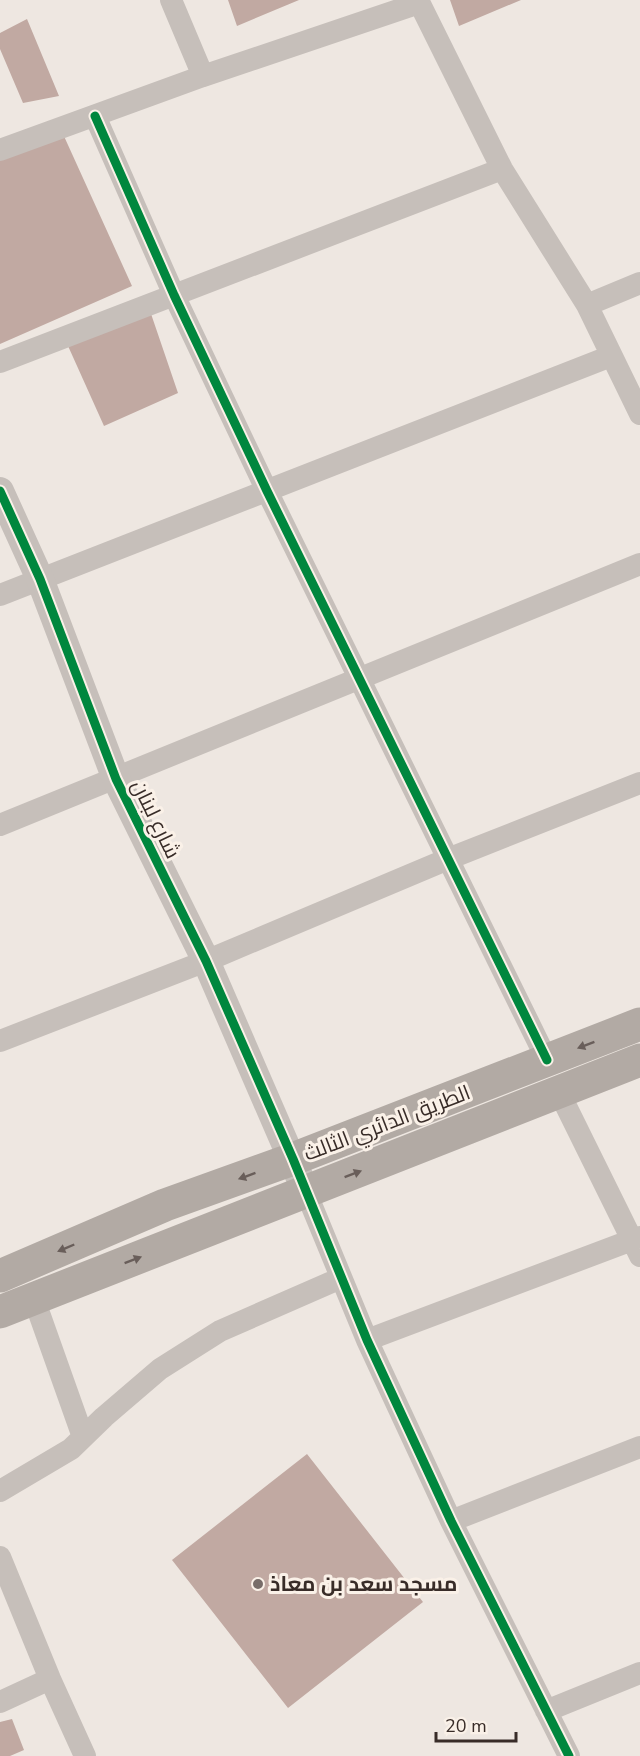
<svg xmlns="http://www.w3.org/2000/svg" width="640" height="1756" font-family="'Nunito Sans',Cairo,sans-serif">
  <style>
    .building { fill: #c1a9a2 }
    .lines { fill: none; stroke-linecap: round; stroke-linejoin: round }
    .minor { stroke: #c6bfba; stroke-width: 22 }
    .tertiary { stroke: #c6bfba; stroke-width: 28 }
    .trunk { stroke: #b2aaa4; stroke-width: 33 }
    .cycleway-casing { stroke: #faf1e8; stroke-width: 13 }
    .cycleway { stroke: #00873e; stroke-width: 9 }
    .oneway { fill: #695e5a }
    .poi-dot { fill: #786d69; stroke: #faf1e8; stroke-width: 2 }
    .labels { text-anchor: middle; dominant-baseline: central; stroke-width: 6; stroke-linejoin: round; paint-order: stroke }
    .street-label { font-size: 21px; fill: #382c28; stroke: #faf1e8 }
    .poi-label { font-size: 21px; font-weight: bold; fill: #382c28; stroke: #faf1e8; text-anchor: start }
  </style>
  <rect width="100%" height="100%" fill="#eee7e1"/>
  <path class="building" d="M228,0H299L237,26Z
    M450,0H521L459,26Z
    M27,19L59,96L23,103L0,49V33Z
    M63,134L132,286L0,344V160Z
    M148,305L178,393L104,426L64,337Z
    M307,1454L423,1602L288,1708L172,1560Z
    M12,1719L24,1750L10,1756H0V1722Z"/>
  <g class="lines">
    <path class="minor" d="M171,0L203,76
      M418,0L502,169L587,305L640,414
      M95,116L174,295L267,491L547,1060
      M0,150L203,76L419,3
      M587,305L640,283
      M0,362L502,169
      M0,595L611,356
      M0,825L640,564
      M0,1041L206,961L448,859L640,783
      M559,1092L640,1256
      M306,1192L367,1340L451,1521L569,1756
      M34,1299L83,1437
      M367,1340L640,1237
      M0,1491L71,1449L104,1417L160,1369L220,1331L341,1278
      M451,1521L640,1447
      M0,1557L50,1679L85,1756
      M0,1702L50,1679
      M546,1711L640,1673"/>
    <path class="tertiary" d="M0,491L40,579L116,779L206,961L306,1192"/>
    <path class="trunk" d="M0,1276L165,1205L293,1159L640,1024
      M0,1312L640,1060"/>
    <defs>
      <path id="cycleway" d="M95,116L174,295L267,491L547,1060
        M0,491L40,579L116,779L206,961L293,1159L367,1340L451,1521L569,1756"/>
    </defs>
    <use href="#cycleway" class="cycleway-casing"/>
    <use href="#cycleway" class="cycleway"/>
  </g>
  <defs><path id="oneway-solid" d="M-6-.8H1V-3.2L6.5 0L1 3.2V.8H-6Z" transform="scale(1.5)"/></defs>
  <g class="oneway">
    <use href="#oneway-solid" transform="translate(586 1045) rotate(159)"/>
    <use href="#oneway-solid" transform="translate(353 1174) rotate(-21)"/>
    <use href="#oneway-solid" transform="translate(247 1176) rotate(160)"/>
    <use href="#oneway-solid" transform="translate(66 1248) rotate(157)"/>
    <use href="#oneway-solid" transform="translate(133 1260) rotate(-21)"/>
  </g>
  <circle class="poi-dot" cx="258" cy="1584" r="6"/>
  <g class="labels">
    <g class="street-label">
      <text transform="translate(156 819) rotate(64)">شارع لبنان</text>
      <text transform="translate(387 1123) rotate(-21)">الطريق الدائري الثالث</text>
    </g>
    <g class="poi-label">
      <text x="270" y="1584">مسجد سعد بن معاذ</text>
    </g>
  </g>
  <path d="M436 1732v9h80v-9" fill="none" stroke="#382c28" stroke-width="3"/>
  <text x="445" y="1732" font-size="18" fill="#382c28" stroke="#faf1e8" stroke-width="4.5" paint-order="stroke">20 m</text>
</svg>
